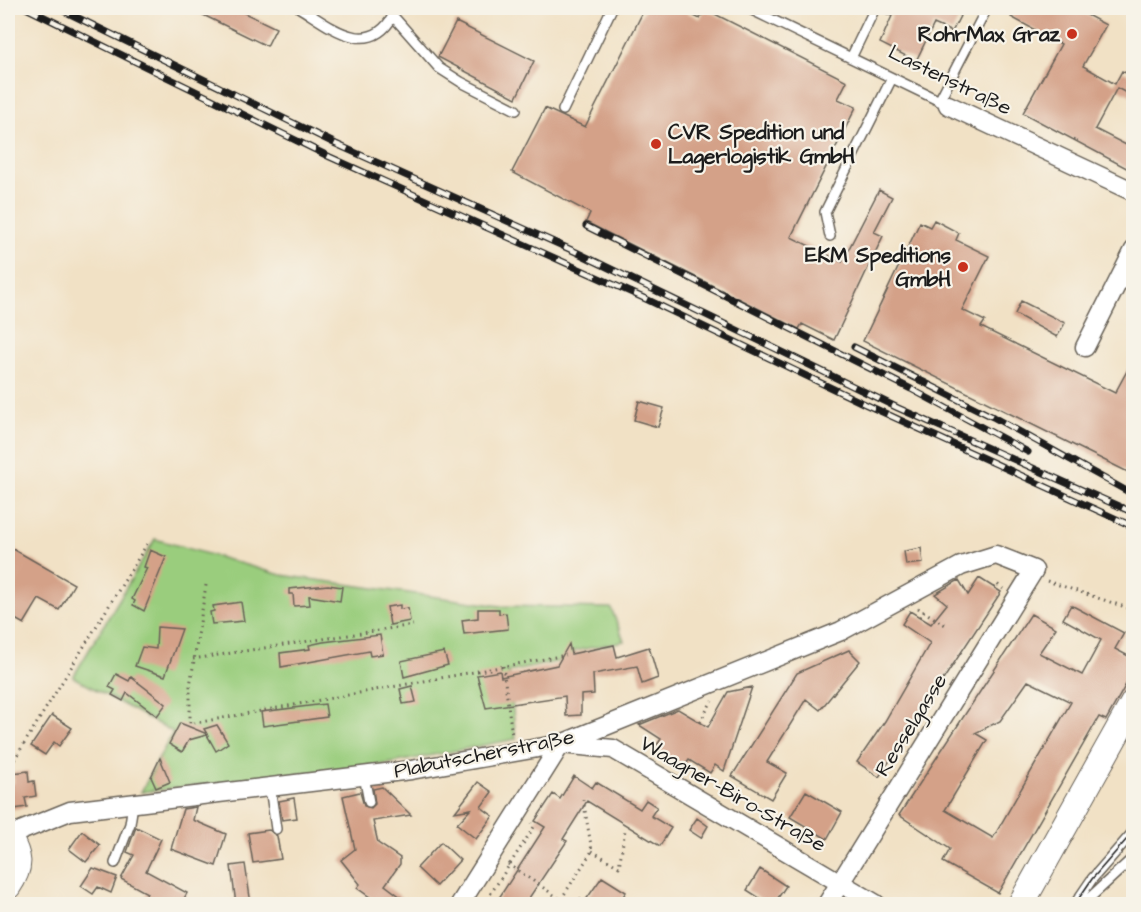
<svg xmlns="http://www.w3.org/2000/svg" width="1141" height="912" font-family="'Architects Daughter',sans-serif">
  <style>
    .green { fill: #9acd7d; stroke: #5b744c; stroke-width: 1.5 }
    .building { fill: #d4a188; fill-rule: evenodd }
    .lines { fill: none; stroke-linecap: round; stroke-linejoin: round }
    .lane-casing { stroke: #676157; stroke-width: 12 }
    .street-casing { stroke: #676157; stroke-width: 21 }
    .secondary-casing { stroke: #676157; stroke-width: 28 }
    .path { stroke: #676157; stroke-width: 3; stroke-dasharray: 1.5 4.5; stroke-linecap: butt }
    .lane { stroke: #fff; stroke-width: 9 }
    .street { stroke: #fff; stroke-width: 18 }
    .secondary { stroke: #fff; stroke-width: 26 }
    .tram { stroke: #1c1c1c; stroke-width: 1.5 }
    .rail-casing { stroke: #1c1c1c; stroke-width: 7 }
    .rail { stroke: #f7f3e8; stroke-width: 4.5; stroke-dasharray: 14; stroke-linecap: butt }
    .poi-dot { fill: #c8321e; stroke: #f7f3e8; stroke-width: 2 }
    .labels { text-anchor: middle; dominant-baseline: central; stroke-width: 4.5; stroke-linejoin: round; paint-order: stroke }
    .poi-label { font-size: 21px; font-weight: bold; fill: #1c1c1c; stroke: #f7f3e8; text-anchor: end }
    .street-label { font-size: 21px; fill: #1c1c1c; stroke: #f7f3e8 }
  </style>
  <rect width="100%" height="100%" fill="#f7f3e8"/>
  <filter id="ink" filterUnits="userSpaceOnUse"><feTurbulence type="fractalNoise" baseFrequency=".0167" numOctaves="2"/><feDisplacementMap in="SourceGraphic" scale="12" xChannelSelector="R" yChannelSelector="G"/><feConvolveMatrix kernelMatrix="1 2 1 2 8 2 1 2 1" color-interpolation-filters="sRGB"/></filter>
  <filter id="wash" filterUnits="userSpaceOnUse"><feTurbulence type="fractalNoise" baseFrequency=".008" numOctaves="4" result="noise"/><feDisplacementMap in="SourceGraphic" scale="24" xChannelSelector="R" yChannelSelector="G"/><feGaussianBlur stdDeviation="1.35" result="paint"/><feColorMatrix in="noise" values="0 0 0 0 0 0 0 0 0 0 0 0 0 0 0 0 0 1.4 0 .05"/><feComposite in="paint" operator="in"/></filter>
  <g filter="url(#wash)">
    <rect width="100%" height="100%" fill="#f1e1c5"/>
    <path class="green" d="M155,539L281,575L501,606L611,608L624,641L574,651L575,658L509,672L516,739L387,764L141,792L173,732L73,677Z"/>
    <g id="blocks">
      <path class="building" d="M189,8H234L276,28L267,46Z
        M645,8H678L700,19L705,9L847,81L838,99L856,107L791,237L842,262L879,190L892,197L874,232L883,236L834,340L802,324L799,329L586,222L590,213L512,172L545,108L585,127Z
        M882,8H964L952,32L934,24L916,61L880,43L892,16L881,11Z
        M1016,8H1074L1106,25L1083,66L1115,84L1122,71L1134,77V97L1117,88L1095,129L1128,146L1134,135V172L1023,113L1061,44L1011,17Z
        M456,22L534,61L516,98L438,57Z
        M934,220L959,233L956,240L989,256L962,310L985,321L981,327L1115,393L1134,358V475L863,341L920,222L930,227Z
        M1021,301L1065,323L1057,337L1015,314Z
        M639,401L664,408L658,427L634,420Z
        M8,546L74,584L59,610L39,599L24,624L8,615Z
        M921,548L923,563L906,565L904,551Z
        M150,550L166,557L144,611L133,605L135,601L132,599L147,568L144,567Z
        M979,578L1001,592L879,777L857,762L885,721L930,643L902,624L910,611L931,624L947,604L935,594L959,580L968,595Z
        M328,585L342,587L340,601L309,596L310,605L294,606L293,594H289V589Z
        M241,602L244,621L212,624L210,612L214,611L213,606Z
        M400,605V609L408,608L410,621L390,625L387,607Z
        M1071,605L1124,633L1115,649L1134,659V670L1106,720L1099,717L998,893L943,862L950,849L899,815L1031,614L1056,628L1039,653L1082,675L1101,640L1063,619ZM1028,681L1071,702L993,838L945,810L987,740L975,733L1000,721Z
        M478,609H499V614L506,613L508,629L464,634L462,620L478,618Z
        M157,627L182,629L165,676L135,666L142,647L156,649Z
        M380,635L383,654L370,656L369,651L281,667L280,653L310,649L309,645L323,642Z
        M569,644L571,654L614,645L617,657L649,647L658,678L642,684L637,666L593,674L594,694L581,695V715L566,716L565,696L486,708L477,675L500,671L501,677L557,665Z
        M849,650L860,661L820,710L806,699L767,762L787,773L771,799L732,776L797,673Z
        M444,652L448,665L404,677L401,661Z
        M116,674L129,681L131,677L166,704L157,716L127,693L123,701L112,695L115,690L109,687Z
        M412,686L416,702L403,704L400,689Z
        M752,687L724,771L715,765L710,773L689,760L684,767L655,748L661,739L639,725L678,709L708,727L728,692Z
        M325,704L327,717L263,726L261,712Z
        M52,715L72,728L59,746L54,742L45,755L31,746Z
        M180,723L207,734L204,729L217,725L228,743L216,751L207,735L189,740L182,752L169,744Z
        M160,758L170,782L156,788L151,777Z
        M28,771L29,782L34,781L36,796L25,798L27,807L8,810V784L14,783L13,773Z
        M574,776L592,788L596,782L640,809L646,800L657,807L651,816L671,828L660,846L587,801L563,839L567,841L525,904H495L545,827L535,821L553,794L560,799Z
        M478,782L492,792L481,807L493,816L476,839L457,824L471,809L455,812Z
        M382,787L411,815L373,821L378,843L400,858V864L385,885L410,904H380L357,888L360,884L341,860L355,849L343,796L360,792L364,806L371,808L375,804L373,789Z
        M806,791L842,812L827,839L790,817Z
        M294,798L297,818L282,820L279,801Z
        M196,807L193,820L226,834L216,866L171,849L183,809Z
        M697,818L708,826L701,838L689,830Z
        M136,827L161,839L146,871L187,893L181,904H141L147,893L121,879L134,855L127,852Z
        M269,830L277,836L281,859L253,863L248,833Z
        M82,831L100,845L86,862L69,849Z
        M441,842L460,860L436,886L417,868Z
        M245,864L251,904H236L231,866Z
        M93,868L117,877L111,893L98,887L93,894L81,886Z
        M760,869L786,886L774,904H769L747,890Z
        M602,877L626,892L618,904H583Z"/>
    </g>
  </g>
  <g filter="url(#ink)">
    <use href="#blocks" fill-opacity="0" stroke="#676157" stroke-width="1.5"/>
    <g class="lines">
      <defs>
        <path id="lane" d="M300,8C328,25 368,60 393,16
          M390,8L393,16L439,68L461,82L516,110
          M748,8L948,105
          M851,58L875,8
          M939,101L987,8
          M563,110L612,8
          M830,236L825,212L892,78
          M364,776L369,802
          M270,787L276,829
          M115,863L130,824L133,804
          M1075,904L1092,879L1134,831
          M1083,904L1134,857"/>
        <path id="street" d="M948,105L1134,192
          M1085,347L1134,250
          M8,836L70,811L411,770L561,744L841,631L961,566L996,555L1034,570L827,904
          M460,904L561,744L613,749L876,904"/>
        <path id="secondary" d="M8,836C19,856 22,866 8,886
          M1021,904L1134,702"/>
      </defs>
      <use href="#lane" class="lane-casing"/>
      <use href="#street" class="street-casing"/>
      <use href="#secondary" class="secondary-casing"/>
      <path class="path" d="M1047,581L1134,610
        M206,585L190,686V724L566,655
        M994,588L997,584L1003,589
        M918,608L947,626
        M920,617L924,611
        M193,659L413,625
        M503,666L512,736
        M700,722L712,701
        M8,770L147,544
        M592,851L619,867L625,830
        M508,864L566,903L584,898
        M484,904L534,827L532,823
        M558,904L592,851L583,799"/>
      <use href="#lane" class="lane"/>
      <use href="#street" class="street"/>
      <use href="#secondary" class="secondary"/>
      <path class="tram" d="M1075,904L1092,879L1134,831"/>
      <defs>
        <path id="rail" d="M26,8L330,157L648,300L867,405L1134,527
          M58,8L336,144L576,252L898,408L1134,513
          M586,226L911,389L1028,452
          M854,347L993,417L1134,495"/>
      </defs>
      <use href="#rail" class="rail-casing"/>
      <use href="#rail" class="rail"/>
    </g>
  </g>
  <g class="poi-dot">
    <circle cx="1072" cy="34" r="6"/>
    <circle cx="656" cy="144" r="6"/>
    <circle cx="963" cy="267" r="6"/>
  </g>
  <g class="labels">
    <g class="poi-label">
      <text x="1060" y="34">RohrMax Graz</text>
      <text x="668" y="132" text-anchor="start">CVR Spedition und<tspan x="668" dy="24">Lagerlogistik GmbH</tspan></text>
      <text x="951" y="255">EKM Speditions<tspan x="951" dy="24">GmbH</tspan></text>
    </g>
    <g class="street-label">
      <text transform="translate(950 80) rotate(26)">Lastenstraße</text>
      <text transform="translate(911 725) rotate(-58)">Resselgasse</text>
      <text transform="translate(484 754) rotate(-11)">Plabutscherstraße</text>
      <text transform="translate(733 794) rotate(30)">Waagner-Biro-Straße</text>
    </g>
  </g>
  <rect width="1141" height="912" fill="none" stroke="#f7f3e8" stroke-width="30"/>
</svg>
